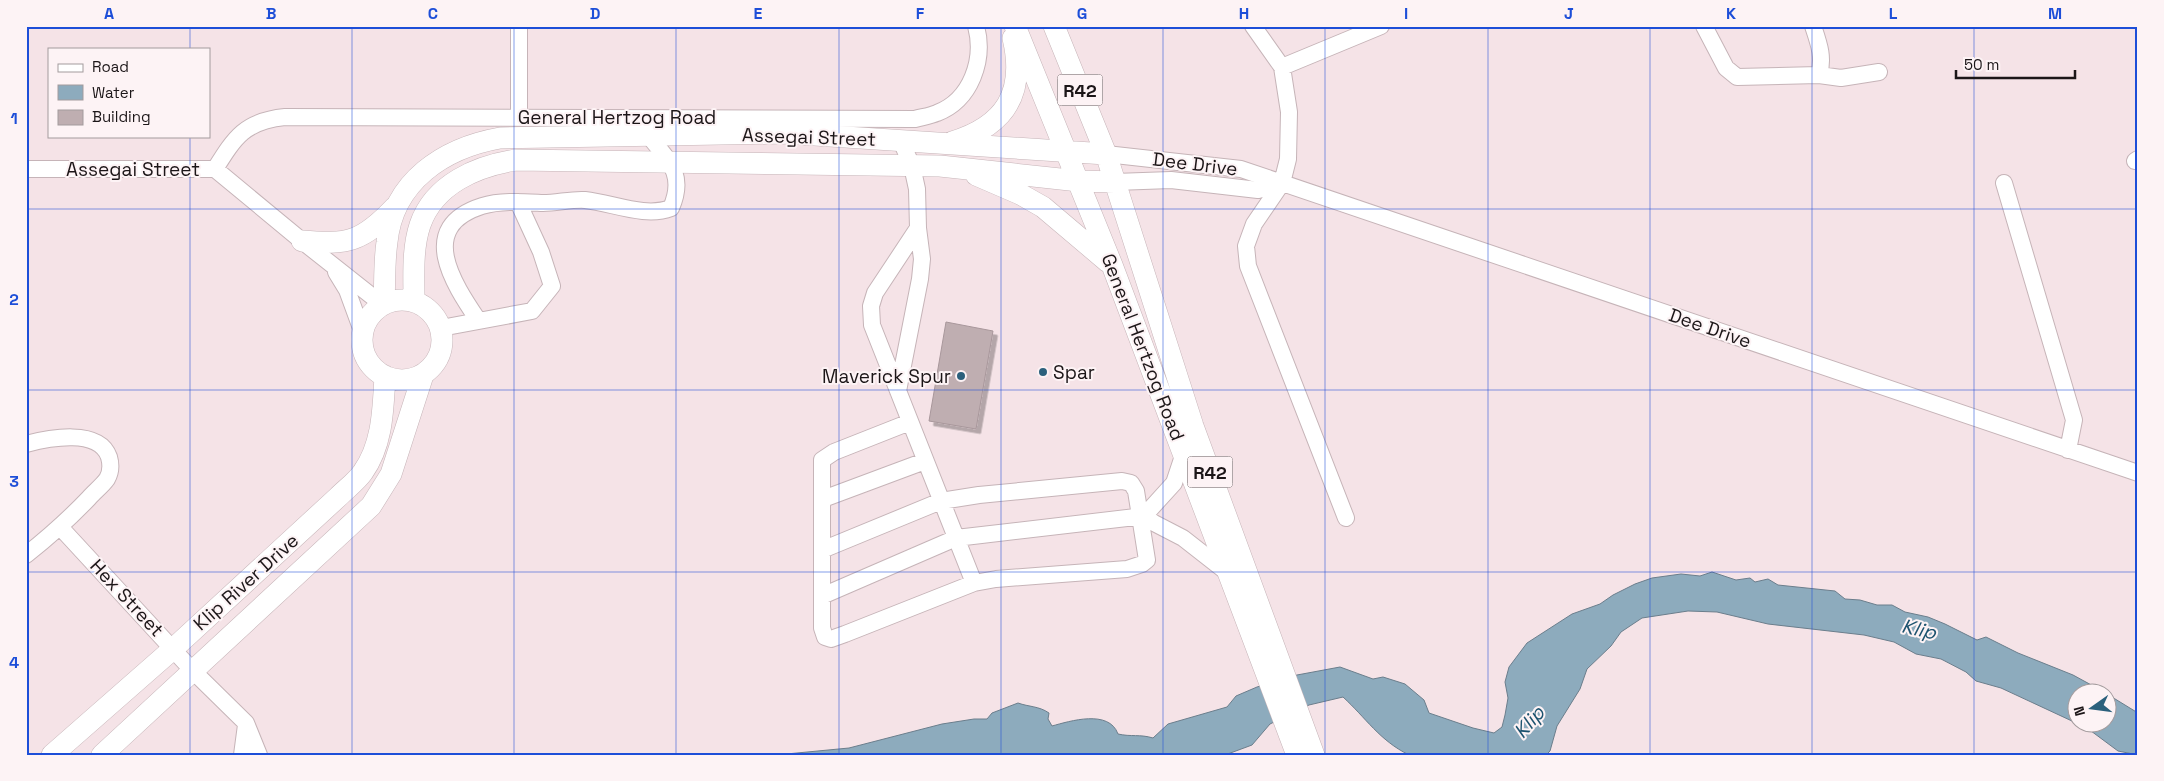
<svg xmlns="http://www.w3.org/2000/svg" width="2164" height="781" font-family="'Space Grotesk',sans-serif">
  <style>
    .water { fill: #8dabbd; stroke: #6b7e8c }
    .building { fill: #bfaeb1; stroke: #a8979b; filter: url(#shadow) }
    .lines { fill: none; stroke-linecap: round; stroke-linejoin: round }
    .minor-casing { stroke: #c6b4b8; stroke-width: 18 }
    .major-casing { stroke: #c6b4b8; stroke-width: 22 }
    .minor { stroke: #fff; stroke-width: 16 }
    .major { stroke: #fff; stroke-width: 21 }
    .grid { fill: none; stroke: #1d4ed8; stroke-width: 1; stroke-opacity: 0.55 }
    .poi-dot { fill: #2b607c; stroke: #fdf3f5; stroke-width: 2 }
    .labels { text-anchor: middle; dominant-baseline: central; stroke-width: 4; stroke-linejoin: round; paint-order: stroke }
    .shield { fill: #fdf3f5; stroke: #60585a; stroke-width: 1 }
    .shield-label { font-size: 18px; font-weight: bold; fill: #1c1618 }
    .street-label { font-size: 19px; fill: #1c1618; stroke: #fdf3f5 }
    .poi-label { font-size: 19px; fill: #1c1618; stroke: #fdf3f5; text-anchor: start }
    .water-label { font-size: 20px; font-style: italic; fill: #1d536f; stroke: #fdf3f5 }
    .neatline { fill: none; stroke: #1d4ed8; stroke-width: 2 }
    .grid-label { font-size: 16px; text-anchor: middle; font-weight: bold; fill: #1d4ed8 }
  </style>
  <defs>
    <filter id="shadow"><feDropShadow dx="4.5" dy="4.5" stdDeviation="0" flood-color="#0004"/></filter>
  </defs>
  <rect width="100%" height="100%" fill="#f5e3e7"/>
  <path class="water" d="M1712,572L1736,580L1750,578L1755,582L1768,579L1778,585L1835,591L1845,599L1860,600L1877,605H1892L1905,612L1928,617L1945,624L1977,640L1986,637L2018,653L2073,675L2106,693L2076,694V724H2106L2107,694L2138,713V755L2118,751L2087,728L2001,688L1976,681L1966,672L1941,659L1916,654L1894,642L1864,635L1768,624L1717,612L1688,611L1642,618L1621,632L1611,646L1587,669L1580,689L1557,726L1550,751L1546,755H1409C1379,740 1366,718 1343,697L1309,705L1270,724L1252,745L1225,755H776L849,748L942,724L974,719H987L992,713L1018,703C1029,707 1039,706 1049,713L1048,719L1052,726C1070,721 1109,709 1118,734C1131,737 1140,734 1153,738L1168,724L1227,707L1236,696L1257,687L1297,675L1340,667L1373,679L1383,677L1405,684L1424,700L1429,713L1473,728L1494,733L1502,727L1505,715L1508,698L1505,682L1509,667L1527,643L1572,614L1600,604L1613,595L1635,584L1652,578L1681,574L1700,576Z"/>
  <path class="building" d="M946,322L993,331L976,429L929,421Z"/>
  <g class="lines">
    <defs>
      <path id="minor" d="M1253,26L1282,67L1289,112L1288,159L1282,183L1254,224L1246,246L1248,266L1346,518
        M1704,26L1726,68L1737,77L1819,75C1824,57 1819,44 1813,26
        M1282,67L1381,26
        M1819,75L1841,78L1879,72
        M519,116V26
        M901,141L912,166L917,189L918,228L875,293L871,306L872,325L974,583
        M1106,154L1241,169L2138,473
        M2135,161L2138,159
        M26,169H215L302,241L383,305
        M215,169C235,137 245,121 285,117L915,119C922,117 930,116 937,113C971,100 985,60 976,26
        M1115,182L1171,180L1258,190L1282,183
        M2004,183L2074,420L2068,450
        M336,272L347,290L362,331
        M478,320C453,283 416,227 482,206C501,200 524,202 543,203C557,203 572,199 585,200C613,203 645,218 671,208C686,174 668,160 648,135
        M441,328L532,311L552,286L541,252L518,202
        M898,391L920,279L922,259L918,228
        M26,444C49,438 99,428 109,457C111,464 111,472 107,479C102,486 94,492 89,498C68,520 50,536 26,555
        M823,499L925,461
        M1144,516L1174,483L1184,453
        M61,528L192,670L246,723L259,755
        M822,550L941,501L979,495L1122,481L1131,483L1136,491L1147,560L1142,564L1127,569L996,579L974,583L845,634L831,639L825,637L822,628V460L834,452L910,422
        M822,596L956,538L1144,516L1154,523L1183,538L1229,574
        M242,755L246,725"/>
      <path id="major" d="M1015,26L1112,265L1297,755
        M1054,26L1106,154L1193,426L1314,755
        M952,142C1005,126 1026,93 1013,38
        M976,175L1020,194L1043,207L1108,262
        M302,241C348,245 362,242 395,207
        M362 340a40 40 0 1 1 80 0a40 40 0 1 1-80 0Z
        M414,301C414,276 412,249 420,225C434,184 477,166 516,160L940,166L1079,181L1115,182
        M384,304C385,283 384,262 387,242C393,181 444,148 500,138L784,133L1106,154
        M52,755L174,648L338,497C346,489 357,481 363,472C383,444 383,408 385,376
        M102,755L371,506L391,474L423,375"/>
    </defs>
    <use href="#minor" class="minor-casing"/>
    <use href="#major" class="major-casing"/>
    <use href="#minor" class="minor"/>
    <use href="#major" class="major"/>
  </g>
  <path class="grid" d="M190,26V49M352,26V755M514,26V755M676,26V755M839,26V755M1001,26V755M1163,26V755M1325,26V755M1488,26V755M1650,26V755M1812,26V755M1974,26V755M190,136V755M26,209H2138M26,390H2138M26,572H2138"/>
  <g class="poi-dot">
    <circle cx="1043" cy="372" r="5"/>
    <circle cx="961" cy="376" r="5"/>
  </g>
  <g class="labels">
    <g class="shield">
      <rect x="1057.5" y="74.5" width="45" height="31" rx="4"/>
      <rect x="1187.5" y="456.5" width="45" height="31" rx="4"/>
    </g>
    <g class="shield-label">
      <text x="1080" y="90">R42</text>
      <text x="1210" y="472">R42</text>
    </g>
    <g class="street-label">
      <text x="617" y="117">General Hertzog Road</text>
      <text transform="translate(809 137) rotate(2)">Assegai Street</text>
      <text transform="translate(1195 164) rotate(7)">Dee Drive</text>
      <text x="133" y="169">Assegai Street</text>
      <text transform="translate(1710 328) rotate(19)">Dee Drive</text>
      <text transform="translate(1143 347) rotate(69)">General Hertzog Road</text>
      <text transform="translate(246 582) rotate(-42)">Klip River Drive</text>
      <text transform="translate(127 598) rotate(47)">Hex Street</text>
    </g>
    <g class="poi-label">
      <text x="1053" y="372">Spar</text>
      <text x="951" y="376" text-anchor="end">Maverick Spur</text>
    </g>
    <g class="water-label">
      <text transform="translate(1919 629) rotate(13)">Klip</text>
      <text transform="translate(1529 722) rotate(-49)">Klip</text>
    </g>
  </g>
  <rect width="2164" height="781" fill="none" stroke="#fdf3f5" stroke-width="55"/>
  <rect x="48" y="48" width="162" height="90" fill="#fdf3f5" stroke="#a39b9d"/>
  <rect x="58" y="64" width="25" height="8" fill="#ffffff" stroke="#a39b9d"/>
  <text x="92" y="72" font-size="15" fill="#1c1618">Road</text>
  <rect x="58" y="85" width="25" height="15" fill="#8dabbd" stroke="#a39b9d"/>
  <text x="92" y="98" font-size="15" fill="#1c1618">Water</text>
  <rect x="58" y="110" width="25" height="15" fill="#bfaeb1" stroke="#a39b9d"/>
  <text x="92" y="122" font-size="15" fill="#1c1618">Building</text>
  <g transform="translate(2092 708) rotate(256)"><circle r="24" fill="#fdf3f5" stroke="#a39b9d"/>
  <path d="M0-4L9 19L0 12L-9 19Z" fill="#2b607c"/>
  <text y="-8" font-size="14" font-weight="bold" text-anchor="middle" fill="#1c1618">N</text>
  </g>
  <path d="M1956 70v8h119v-8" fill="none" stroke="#1c1618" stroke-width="2.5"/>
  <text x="1964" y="70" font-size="15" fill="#1c1618" stroke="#fdf3f5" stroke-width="4" paint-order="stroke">50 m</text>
  <rect x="28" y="28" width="2108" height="726" class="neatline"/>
  <g class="grid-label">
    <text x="109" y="19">A</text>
    <text x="271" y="19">B</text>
    <text x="433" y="19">C</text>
    <text x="595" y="19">D</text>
    <text x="758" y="19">E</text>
    <text x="920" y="19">F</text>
    <text x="1082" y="19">G</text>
    <text x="1244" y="19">H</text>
    <text x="1406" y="19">I</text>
    <text x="1569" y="19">J</text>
    <text x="1731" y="19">K</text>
    <text x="1893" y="19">L</text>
    <text x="2055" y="19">M</text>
    <text x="14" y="124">1</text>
    <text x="14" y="305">2</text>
    <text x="14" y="487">3</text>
    <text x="14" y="668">4</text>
  </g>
</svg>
